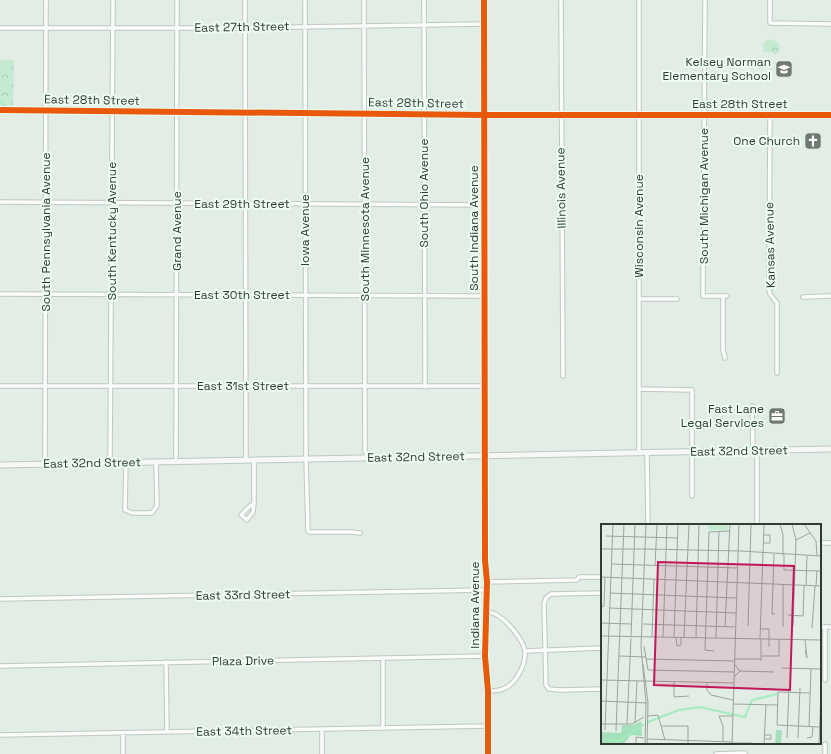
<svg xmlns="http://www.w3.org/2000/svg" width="831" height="754" font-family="'Space Grotesk',sans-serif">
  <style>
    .park { fill: url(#park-crowns) }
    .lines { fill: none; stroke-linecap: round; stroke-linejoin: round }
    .stream { stroke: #a4ecc0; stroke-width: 1.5 }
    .minor-casing { stroke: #bec8c1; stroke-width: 5.5 }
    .tertiary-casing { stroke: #bec8c1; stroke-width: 6 }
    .secondary-casing { stroke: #bec8c1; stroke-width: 7 }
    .minor { stroke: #fafcfb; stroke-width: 3.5 }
    .tertiary { stroke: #fafcfb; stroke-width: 4.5 }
    .secondary { stroke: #f7f7f8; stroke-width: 5 }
    .cycleway-casing { stroke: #ecfef2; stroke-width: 8 }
    .cycleway { stroke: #e8590c; stroke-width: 6 }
    .labels { text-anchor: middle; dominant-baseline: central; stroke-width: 4; stroke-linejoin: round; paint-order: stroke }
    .street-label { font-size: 12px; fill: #313a34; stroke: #ecfef2 }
    .poi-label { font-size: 12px; fill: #313a34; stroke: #ecfef2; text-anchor: end }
    .inset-river { fill: none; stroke: #a4ecc0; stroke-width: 2 }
    .inset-road { fill: none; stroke: #9ba59e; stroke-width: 1 }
    .view { fill: #c2185b; fill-opacity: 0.15; stroke: #c2185b; stroke-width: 2 }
    .inset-edge { fill: none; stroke: #313a34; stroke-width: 2 }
  </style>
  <defs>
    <pattern id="park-crowns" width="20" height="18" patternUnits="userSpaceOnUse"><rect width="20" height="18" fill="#c5ead2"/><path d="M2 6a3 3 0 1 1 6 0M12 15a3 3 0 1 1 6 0" fill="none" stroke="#aac9b5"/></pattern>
  </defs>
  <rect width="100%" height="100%" fill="#e1ede5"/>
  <path class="park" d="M773,39L780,45L779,52L775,55L772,52H763L764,42Z
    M0,60H14L13,108L0,107Z"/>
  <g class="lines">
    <path class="stream" d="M0,101L5,107"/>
    <defs>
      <path id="minor" d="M245,0L246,460
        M305,0L306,459L308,531L309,532H351L360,533
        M364,0L365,451L368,458
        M424,0L425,387
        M561,0L563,376
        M639,0V453
        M705,0L703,296H727
        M770,0V23L831,24
        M0,28H246L484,24
        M0,110L484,115H831
        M770,115L769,290L770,294L777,303V373
        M0,202L485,205
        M0,294L485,296
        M723,296V350L725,358
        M803,297L831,296
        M639,299H677
        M0,386H485
        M639,389L692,390V496
        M752,406L753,450
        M757,450V525
        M647,452L648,525
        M254,460V504
        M110,462L113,0
        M126,462L125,510L132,513H152L157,506L156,462
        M176,462L177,0
        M45,464L46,0
        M254,504L253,512L247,520L241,515L250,506Z
        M820,543H831
        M487,582L577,580L579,577H602
        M602,593L551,594L546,598L544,604L546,685L549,689L560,690L602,689
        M0,599L486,590
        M485,611C489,612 494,613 497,615C507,621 523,639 525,651C526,665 516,684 503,689C499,691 493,691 488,691
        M820,627H831
        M825,627V680
        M525,651L602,648
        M383,658V728
        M166,662L167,732
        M0,666L485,656
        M322,730V754
        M123,733V754
        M0,735L488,726
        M825,744V754
        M716,754L745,753"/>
      <path id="tertiary" d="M484,0L485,560L487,582L485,656L488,691V754"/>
      <path id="secondary" d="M0,465L831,449"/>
    </defs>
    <use href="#minor" class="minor-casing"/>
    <use href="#tertiary" class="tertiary-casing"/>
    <use href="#secondary" class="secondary-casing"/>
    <use href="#minor" class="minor"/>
    <use href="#tertiary" class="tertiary"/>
    <use href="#secondary" class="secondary"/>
    <defs>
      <path id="cycleway" d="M484,0L485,560L487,582L485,656L488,691V754
        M0,110L484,115H831"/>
    </defs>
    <use href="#cycleway" class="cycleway-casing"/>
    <use href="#cycleway" class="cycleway"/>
  </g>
  <defs>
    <symbol id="school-square" viewBox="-11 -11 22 22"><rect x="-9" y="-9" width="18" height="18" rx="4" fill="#6f7972" stroke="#ecfef2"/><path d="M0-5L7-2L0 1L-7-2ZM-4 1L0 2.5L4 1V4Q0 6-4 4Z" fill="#fff"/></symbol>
    <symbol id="church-square" viewBox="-11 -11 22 22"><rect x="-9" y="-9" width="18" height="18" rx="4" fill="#6f7972" stroke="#ecfef2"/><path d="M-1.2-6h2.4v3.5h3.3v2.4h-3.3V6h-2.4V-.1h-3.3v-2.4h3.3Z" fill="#fff"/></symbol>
    <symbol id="office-square" viewBox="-11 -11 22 22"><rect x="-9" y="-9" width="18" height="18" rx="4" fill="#6f7972" stroke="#ecfef2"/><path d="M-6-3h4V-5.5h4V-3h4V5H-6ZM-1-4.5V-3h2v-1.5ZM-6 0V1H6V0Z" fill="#fff"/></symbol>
  </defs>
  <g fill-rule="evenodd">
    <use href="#school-square" x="774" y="59" width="20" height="20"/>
    <use href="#church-square" x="803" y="131" width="20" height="20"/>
    <use href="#office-square" x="767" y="406" width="20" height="20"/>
  </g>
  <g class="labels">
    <g class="street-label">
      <text transform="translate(242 27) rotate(-1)">East 27th Street</text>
      <text transform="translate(92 100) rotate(1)">East 28th Street</text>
      <text transform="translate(416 103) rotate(1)">East 28th Street</text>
      <text x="740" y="104">East 28th Street</text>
      <text transform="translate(561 188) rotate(-91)">Illinois Avenue</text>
      <text transform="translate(424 193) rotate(-90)">South Ohio Avenue</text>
      <text transform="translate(704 196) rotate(-90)">South Michigan Avenue</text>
      <text x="242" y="204">East 29th Street</text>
      <text transform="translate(639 226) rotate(-90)">Wisconsin Avenue</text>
      <text transform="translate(474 228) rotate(-90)">South Indiana Avenue</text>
      <text transform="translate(365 229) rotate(-90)">South Minnesota Avenue</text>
      <text transform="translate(305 230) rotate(-90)">Iowa Avenue</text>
      <text transform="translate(112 231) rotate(-90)">South Kentucky Avenue</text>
      <text transform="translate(177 231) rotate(-90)">Grand Avenue</text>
      <text transform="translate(46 232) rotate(-90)">South Pennsylvania Avenue</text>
      <text transform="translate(770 245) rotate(-91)">Kansas Avenue</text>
      <text x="242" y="295">East 30th Street</text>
      <text x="243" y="386">East 31st Street</text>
      <text transform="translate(739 451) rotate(-1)">East 32nd Street</text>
      <text transform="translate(416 457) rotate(-1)">East 32nd Street</text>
      <text transform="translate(92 463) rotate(-1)">East 32nd Street</text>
      <text transform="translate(243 595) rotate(-1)">East 33rd Street</text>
      <text transform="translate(475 605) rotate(-90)">Indiana Avenue</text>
      <text transform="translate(243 661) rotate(-1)">Plaza Drive</text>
      <text transform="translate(244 731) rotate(-1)">East 34th Street</text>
    </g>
    <g class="poi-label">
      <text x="771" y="62">Kelsey Norman<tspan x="771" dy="14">Elementary School</tspan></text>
      <text x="800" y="141">One Church</text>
      <text x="764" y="409">Fast Lane<tspan x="764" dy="14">Legal Services</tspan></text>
    </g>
  </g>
  <g transform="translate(601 524)">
    <rect width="220" height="220" fill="#e1ede5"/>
    <path d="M40,197L41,212L30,211L23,220H0V208L20,209L21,201H32ZM175,206H181L180,220H174Z" fill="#a5e0bc"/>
    <path d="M127,0V6H108L107,1Z" fill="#c5ead2"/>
    <path class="inset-river" d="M47,198L78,186L99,183L144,193L151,176L176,170M0,216L18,217L43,200"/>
    <path class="inset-road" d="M138,0H171M179,0L182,11V31M191,0L195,16L192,102M203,0L215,17L216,32M5,12L77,14M195,16L209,9M163,19H169V11H163M0,25H44M44,25L140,27L220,32M173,30L171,90H174M183,31V46L220,47M10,40L136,44M54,42L56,0M0,53L220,62M205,62L206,32M215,62L216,47M9,69L135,74M0,83L3,82L4,53M8,84L135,89M187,91L202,92L203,62M0,99L30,100M42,100L134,103M147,102L150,0M124,103L129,0M182,103V61M211,104L214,62M159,105H168V123M0,112L220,116M30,113L34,0M51,113L53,55M62,113L66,0M73,113L77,0M83,113L88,0M75,114L76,122L80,121V114M95,114L98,0M115,114L118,7M159,115L163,0M43,122L47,146L133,148M204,126L206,134L204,116M113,127L104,126L108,8L128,7M18,132L45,133M160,132H178V115M45,135L133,137M133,135H160M160,137V115M42,140L47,179L46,220M181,144L220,145M139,147L173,148M133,153L139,147L133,140M0,156L133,159M73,158V173L88,172M106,159V166L110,171L132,176M133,164L175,165M209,169L177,168L176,201L219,203M0,177L46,179M132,180L176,181M47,192L57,191L64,216M34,199L36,157M0,200H31L43,193M26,200L30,114M60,202H87V220M208,203L210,145M4,206L12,0M15,207L23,0M163,211H170V215H164M186,214L188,164M197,214L199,164M206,214L211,213L212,203M46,215L131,218M122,217V202L118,192H132M131,219H151M35,220V213L43,214M44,220L45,179L40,123L45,0M131,220L138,0M163,220L165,181M218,220L220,166"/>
    <path class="view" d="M57,38L193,42L189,166L53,161Z"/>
    <rect width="220" height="220" class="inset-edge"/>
  </g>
</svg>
